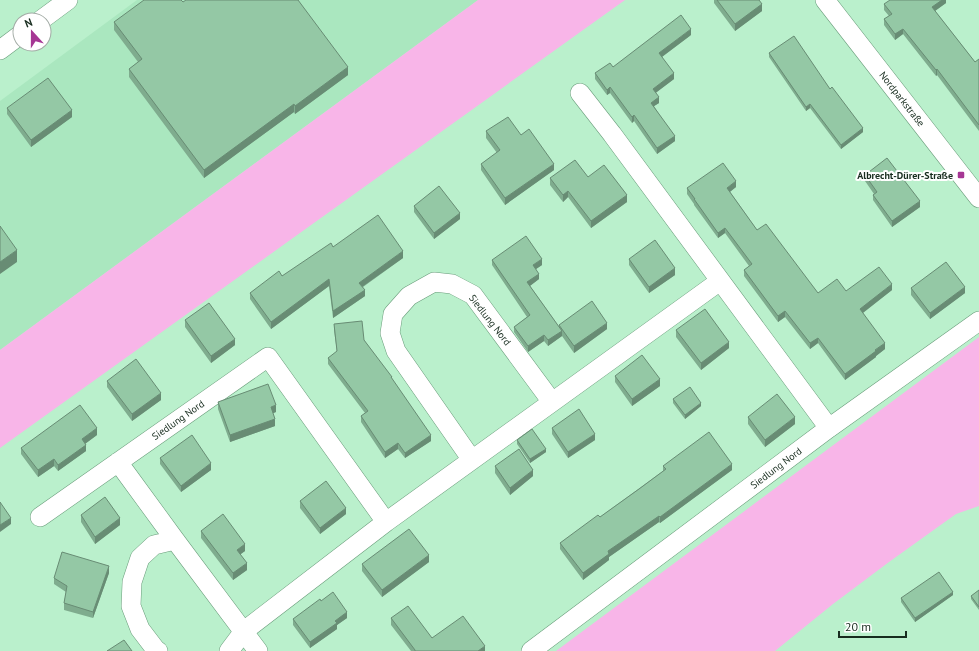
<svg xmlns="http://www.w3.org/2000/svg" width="979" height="651" font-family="'PT Sans',sans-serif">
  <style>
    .built { fill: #aae7bf }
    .green { fill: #f8b5e8 }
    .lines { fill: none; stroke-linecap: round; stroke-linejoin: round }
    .minor-casing { stroke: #699c7a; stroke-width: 20 }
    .minor { stroke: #fff; stroke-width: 19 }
    .wall { fill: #7fac8e }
    .shaded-wall { fill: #688c74 }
    .building { fill: #94c8a5; stroke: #688c74 }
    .poi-dot { fill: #a63794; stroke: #fff; stroke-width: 1.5 }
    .labels { text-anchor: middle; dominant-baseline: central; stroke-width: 4; stroke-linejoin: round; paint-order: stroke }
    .street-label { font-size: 10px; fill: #172c1e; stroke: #fff }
    .poi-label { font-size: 10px; font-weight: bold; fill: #172c1e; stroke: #fff; text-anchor: end }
  </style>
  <rect width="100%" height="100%" fill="#baf0cc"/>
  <path class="built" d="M137,0H478L0,350V101Z"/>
  <path class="green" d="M478,0H625L0,448V350Z
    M979,337V506L956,514L889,562L833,604L775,651H556Z"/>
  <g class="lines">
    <defs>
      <path id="minor" d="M825,0L979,198
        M41,20L68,0
        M0,50L20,35
        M580,93L612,134L829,428
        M472,460L396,351L390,333L393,314L409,296L434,282L452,284L473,295L552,402
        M118,462L175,540L258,651
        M40,517L268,357L386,522
        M158,651L156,650L140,629L131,606L132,582L140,558L154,545L175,540
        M229,651L244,631L386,522L720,281
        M531,651L829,428L979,321"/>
    </defs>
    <use href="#minor" class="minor-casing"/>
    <use href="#minor" class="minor"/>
  </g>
  <path class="wall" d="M714,0H759L762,11L735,31L714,3Z
    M946,0V3L935,11L975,62L979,59V131L937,75L936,76L903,34L895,40L884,25V19L889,16L884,10V4Z
    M183,2L348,75L295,114L294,112L204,178L129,77V69L138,62L114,30V22Z
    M691,35L662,57L674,79L655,93L659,103L654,106L675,141L657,154L634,121L632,123L610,93L607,95L595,79V73L613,67Z
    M769,53L830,89L863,132L841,149L810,108L806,111L769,57Z
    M7,108L72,117L31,147L7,114Z
    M486,131L521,135L554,170L505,205L481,170V164L497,153L486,138Z
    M865,175L920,207L892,227L873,200V195L874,194L865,181Z
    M588,177L627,202L591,228L568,197L563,202L550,185V178Z
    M736,187L730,192L757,230L818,293L892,290L863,313L885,349L876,356V357L845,380L818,343L810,349L785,317L778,322L744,276V270L749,266L725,233L718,238L694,205V204L687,194V188Z
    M414,206L460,219L434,239L414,212Z
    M333,247L403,258L363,287L365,296L333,318L329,286L271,329L250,299V293L282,276Z
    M629,259L675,275L649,293L629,265Z
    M492,260L542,265L536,269L539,279L530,286L559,327V325L607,329L574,353L562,336L548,346L544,341L528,352L514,332V327L527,317L492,265Z
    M911,288L965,293L930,319L911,295Z
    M185,320L235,345L211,363L185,327Z
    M334,324L364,340L392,379L431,441L405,458L398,449L385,458L361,422V416L365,413L328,364V358L337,352L334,330Z
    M676,330L729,348L701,370L676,337Z
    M615,376L660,386L632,406L615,382Z
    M107,381L161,400L132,421L107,387Z
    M673,399L701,406L685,419L673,403Z
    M218,402L276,412L273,413L275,426L230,442L218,409Z
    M748,417L795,424L765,447L748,424Z
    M552,428L595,440L568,458L552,434Z
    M97,435L85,444L86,451L58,471L54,466L38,477L21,454V448Z
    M517,440L546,452L530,463L517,444Z
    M160,458L211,470L181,492L160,464Z
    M495,466L533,476L510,495L495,473Z
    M663,466L732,470L660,523L659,522L609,557V560L583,580L560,549V543L600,517L663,471Z
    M300,501L346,514L320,534L300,508Z
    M81,515L120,525L95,544L81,522Z
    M201,531L245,551L240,554L247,570L233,580L201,538Z
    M429,562L382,597L362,571V564Z
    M109,573L93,618L64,610V603L66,592L54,584V578Z
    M979,590V610L971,599V596Z
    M953,595L915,622L901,602V598Z
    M321,601L347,618L337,625V629L310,648L293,625V619Z
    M391,618L432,638L485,651H411L391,625Z"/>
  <path class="shaded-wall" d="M942,0H946V3L932,13V7Z
    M762,4V11L735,31V24Z
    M691,29V35L659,59V53Z
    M903,29V34L895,40V34Z
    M348,67V75L295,114V106Z
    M937,69V75L936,76V70Z
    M674,73V79L653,95V89Z
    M610,87V93L607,95V90Z
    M659,97V103L651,108V103Z
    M294,104V112L204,178V170Z
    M810,104V108L806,111V107Z
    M72,110V117L31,147V140Z
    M634,115V121L632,123V117Z
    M863,128V132L841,149V145Z
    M675,136V141L657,154V148Z
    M554,164V170L505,205V198Z
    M736,181V187L727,194V188Z
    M568,191V197L563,202V195Z
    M627,195V202L591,228V221Z
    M920,201V207L892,227V221Z
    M460,213V219L434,239V233Z
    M725,228V233L718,238V233Z
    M17,250V262L0,274V262Z
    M403,251V258L359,289V283Z
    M542,259V265L533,271V265Z
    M675,268V275L649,293V287Z
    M539,274V279L527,288V282Z
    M329,279V286L271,329V322Z
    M892,284V290L860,315V309Z
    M965,287V293L930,319V313Z
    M365,290V296L333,318V311Z
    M785,311V317L778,322V316Z
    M607,323V329L574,353V346Z
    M562,331V336L548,346V340Z
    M544,335V341L528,352V346Z
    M818,338V343L810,349V343Z
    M235,339V345L211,363V356Z
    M729,342V348L701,370V363Z
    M885,343V349L876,356V357L845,380V374Z
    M660,379V386L632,406V399Z
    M161,393V400L132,421V414Z
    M701,403V406L685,419V415Z
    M276,405V412L271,414V407Z
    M795,417V424L765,447V440Z
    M275,419V426L230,442V435Z
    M97,428V435L82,446V439Z
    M595,434V440L568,458V452Z
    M431,435V441L405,458V453Z
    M398,443V449L385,458V452Z
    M86,445V451L58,471V465Z
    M546,449V452L530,463V459Z
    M54,459V466L38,477V470Z
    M211,463V470L181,492V486Z
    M732,464V470L660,523V517Z
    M533,470V476L510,495V488Z
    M346,508V514L320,534V528Z
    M659,516V522L609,557V560L583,580V573L608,551Z
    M11,518V524L0,532V525Z
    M120,518V525L95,544V537Z
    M245,544V551L237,557V550Z
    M429,555V562L382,597V590Z
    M247,563V570L233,580V573Z
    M109,566V573L93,618V612Z
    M953,592V595L915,622V618Z
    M347,612V618L337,625V629L310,648V642L335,621Z
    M485,646V651H478Z"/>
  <path class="building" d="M144,0H181L183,2L186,0H298L348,67L295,106L294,104L204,170L129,69L142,59L114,22Z
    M717,0H759L762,4L735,24Z
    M890,0H942L932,7L975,62L979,59V125L937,69L936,70L903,29L895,34L884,19L892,14L884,4Z
    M681,15L691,29L659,53L674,73L653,89L659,97L651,103L675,136L657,148L634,115L632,117L610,87L607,90L595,73L610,63L613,67Z
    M794,36L830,89L832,87L863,128L841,145L810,104L806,107L769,53Z
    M48,78L72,110L31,140L7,108Z
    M508,117L521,135L529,129L554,164L505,198L481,164L500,150L486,131Z
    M887,158L920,201L892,221L873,195L877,192L865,175Z
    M575,160L588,177L604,165L627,195L591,221L568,191L563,195L550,178Z
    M723,163L736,181L727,188L757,230L766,224L818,293L837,279L846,291L879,267L892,284L860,309L885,343L875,350L876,351L845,374L818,338L810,343L785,311L778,316L744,270L752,264L725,228L718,233L694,199H695L687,188Z
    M439,186L460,213L434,233L414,206Z
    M378,215L403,251L359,283L365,290L333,311L329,279L271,322L250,293L279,271L282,276L331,243L333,247Z
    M0,226L17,250L0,262Z
    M526,236L542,259L533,265L539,274L527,282L562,331L548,340L544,335L528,346L514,327L530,315L492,260Z
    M655,240L675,268L649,287L629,259Z
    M946,262L965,287L930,313L911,288Z
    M592,301L607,323L574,346L559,325Z
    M209,303L235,339L211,356L185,320Z
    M705,309L729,342L701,363L676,330Z
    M362,321L364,340L392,377H391L431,435L405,453L398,443L385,452L361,416L368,411L328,358L337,351L334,324Z
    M642,355L660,379L632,399L615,376Z
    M136,359L161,393L132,414L107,381Z
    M268,384L276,405L271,407L275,419L230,435L218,402Z
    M690,387L701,403L685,415L673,399Z
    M777,394L795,417L765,440L748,417Z
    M80,405L97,428L82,439L86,445L58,465L54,459L38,470L21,448Z
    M579,409L595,434L568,452L552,428Z
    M532,429L546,449L530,459L517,440Z
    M709,432L732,464L660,517L659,516L608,551L609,554L583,573L560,543L598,515L600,517L639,489L666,469L663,466Z
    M192,435L211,463L181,486L160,458Z
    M519,449L533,470L510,488L495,466Z
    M326,481L346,508L320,528L300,501Z
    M105,497L120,518L95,537L81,515Z
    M0,502L11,518L0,525Z
    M223,514L245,544L237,550L247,563L233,573L201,531Z
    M409,529L429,555L382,590L362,564Z
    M62,552L109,566L93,612L64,603L67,586L54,578Z
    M939,572L953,592L915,618L901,598Z
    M979,590V607L971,596Z
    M333,592L347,612L335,621L337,623L310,642L293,619L320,599L321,601Z
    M408,606L432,638L463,616L485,646L478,651H415V650L391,618Z
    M124,640L132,651H107Z"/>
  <rect class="poi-dot" x="957" y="171" width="8" height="8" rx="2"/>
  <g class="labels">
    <g class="street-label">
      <text transform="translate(902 99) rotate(52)">Nordparkstraße</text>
      <text transform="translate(490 320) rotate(52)">Siedlung Nord</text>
      <text transform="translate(178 420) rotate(-35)">Siedlung Nord</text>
      <text transform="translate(776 468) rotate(-37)">Siedlung Nord</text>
    </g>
    <g class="poi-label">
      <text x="953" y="175">Albrecht-Dürer-Straße</text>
    </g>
  </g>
  <g transform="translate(32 32) rotate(339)"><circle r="19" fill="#ffffff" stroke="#a2aba5"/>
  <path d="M0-3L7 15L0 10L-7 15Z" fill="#a63794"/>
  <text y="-6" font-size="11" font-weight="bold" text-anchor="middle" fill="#172c1e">N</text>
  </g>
  <path d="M839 631v6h67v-6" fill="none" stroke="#172c1e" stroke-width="2"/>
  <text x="845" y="631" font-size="12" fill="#172c1e" stroke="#ffffff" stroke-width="3" paint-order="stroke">20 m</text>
</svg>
